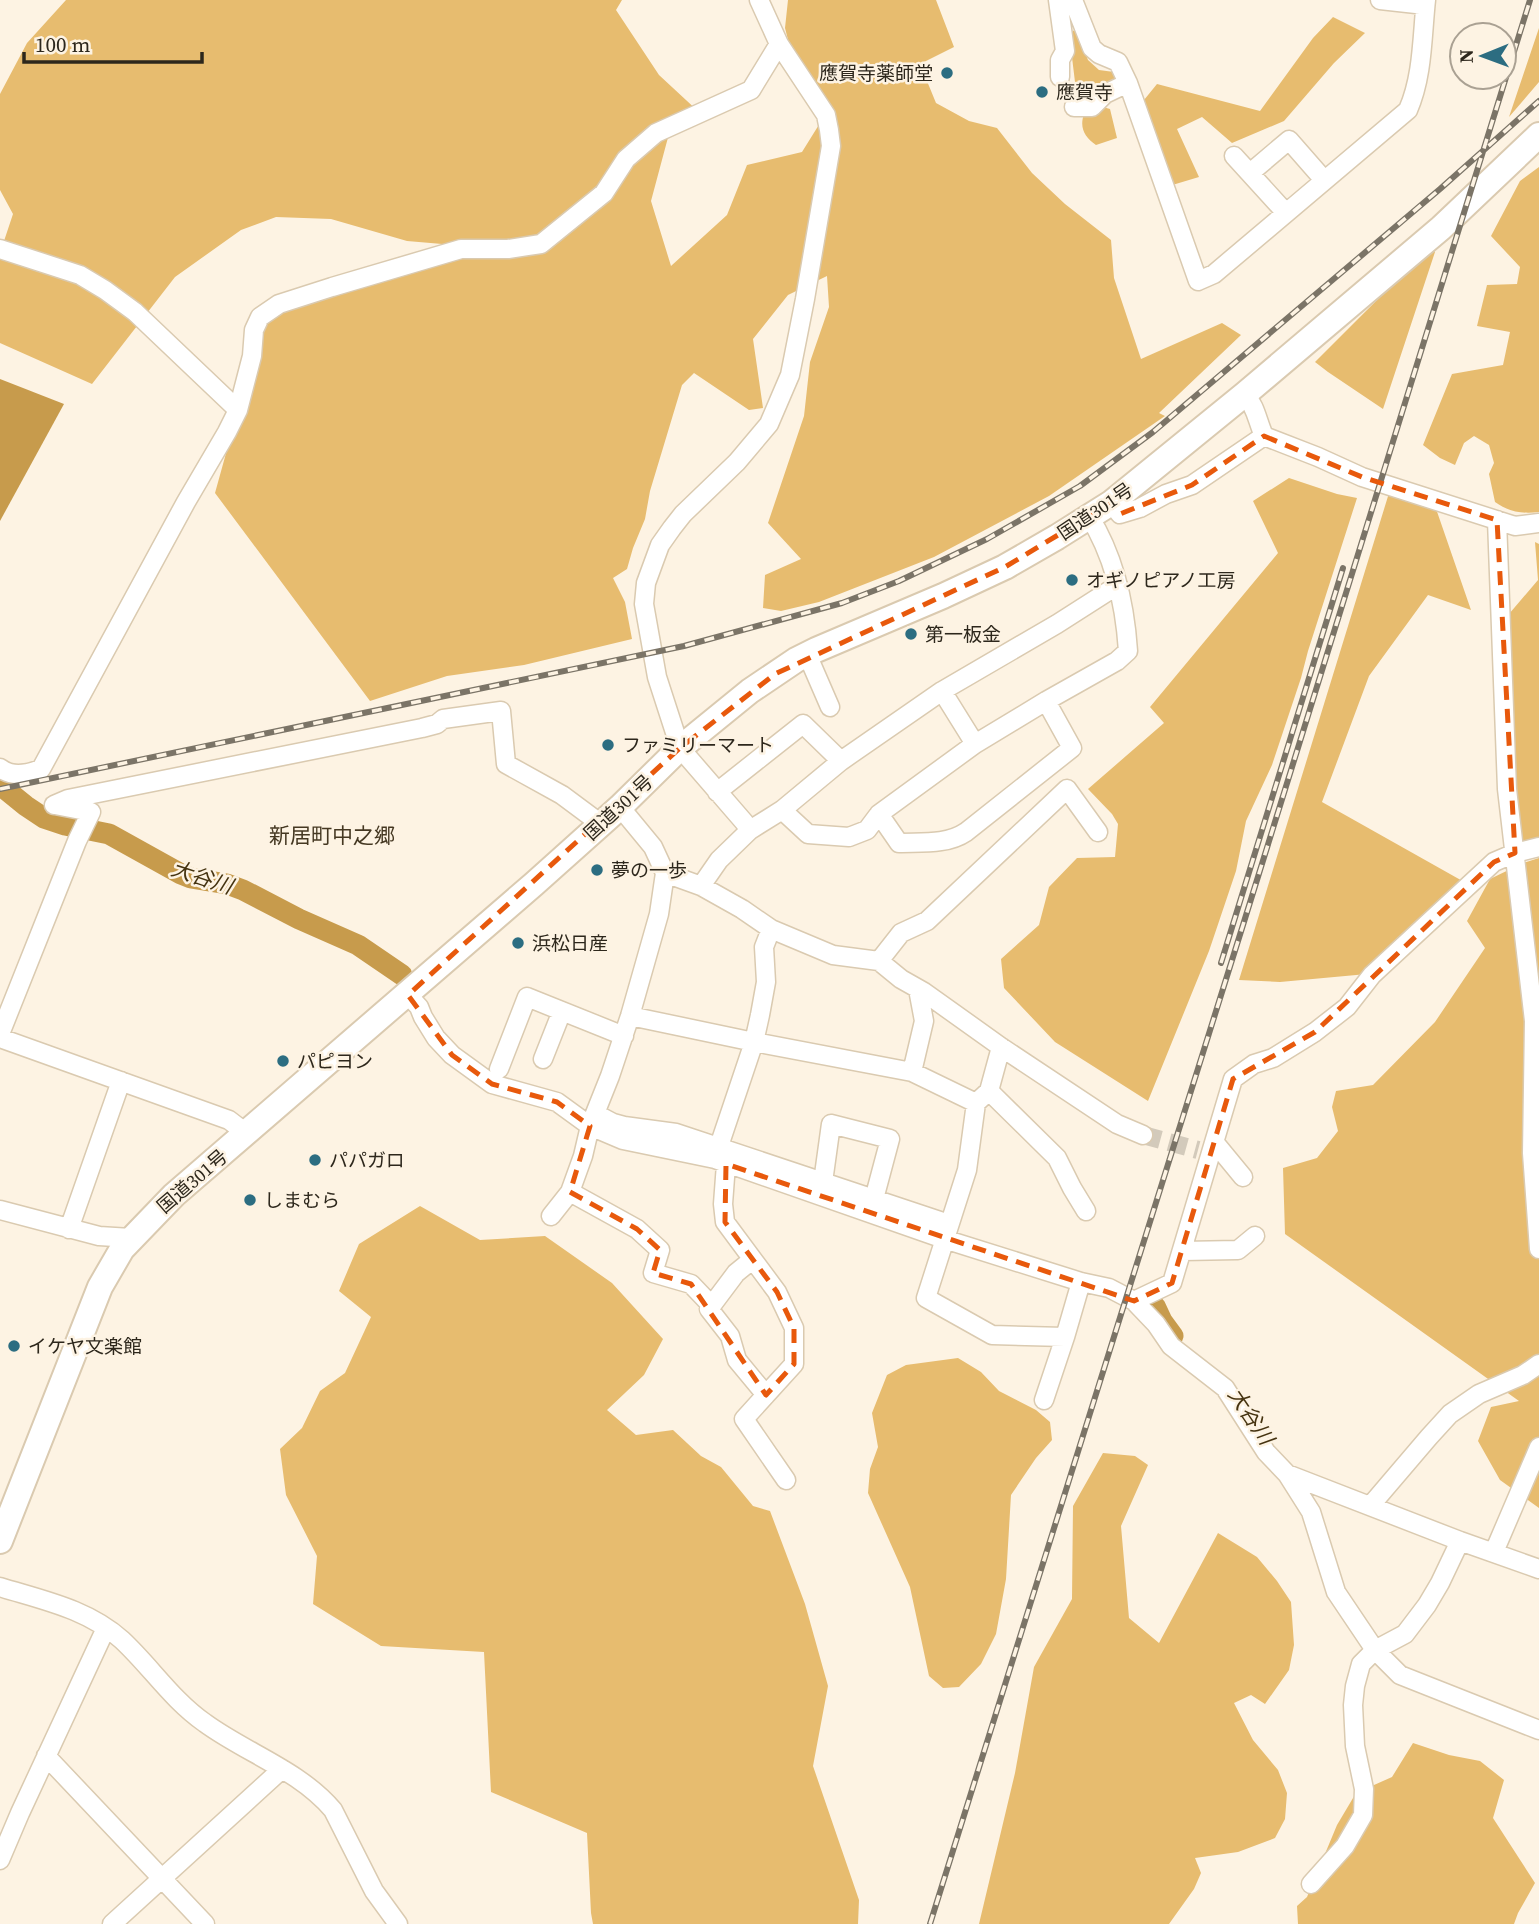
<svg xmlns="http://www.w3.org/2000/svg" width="1539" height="1924" font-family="'Source Serif 4','Noto Sans JP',serif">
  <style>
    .green { fill: #e7bc6f }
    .water { fill: #c79b4c }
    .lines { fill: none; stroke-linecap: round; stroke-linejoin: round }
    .river { stroke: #c79b4c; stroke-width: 21 }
    .minor-tunnel { stroke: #d3cabb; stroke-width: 18; stroke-dasharray: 18 9; stroke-linecap: butt }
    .minor-casing { stroke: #dacab0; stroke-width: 21 }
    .highway-casing { stroke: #dacab0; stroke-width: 28 }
    .minor { stroke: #fff; stroke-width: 18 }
    .highway { stroke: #fff; stroke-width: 24 }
    .rail-casing { stroke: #7b7467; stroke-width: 6 }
    .rail { stroke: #fdf3e3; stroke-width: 3.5; stroke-dasharray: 10; stroke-linecap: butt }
    .marked { fill: none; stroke: #e8590c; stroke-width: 5; stroke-dasharray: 14 9; stroke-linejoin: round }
    .poi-dot { fill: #2c6d81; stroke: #fdf3e3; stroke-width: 2.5 }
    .labels { text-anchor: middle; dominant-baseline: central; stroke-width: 5; stroke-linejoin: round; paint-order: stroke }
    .poi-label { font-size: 19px; fill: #2d271c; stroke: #fdf3e3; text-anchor: start }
    .street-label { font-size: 19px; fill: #2d271c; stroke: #fdf3e3 }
    .neighbourhood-label { font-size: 21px; fill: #453822; stroke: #fdf3e3 }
    .water-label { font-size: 21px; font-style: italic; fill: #453310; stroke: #fdf3e3 }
  </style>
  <rect width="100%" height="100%" fill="#fdf3e3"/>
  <path class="green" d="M66,0H622L616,10L659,75L700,113L670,130L651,201L671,266L727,215L747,165L802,152L825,115L796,71L785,28L788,0H936L954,47L920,64L936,103L969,121L997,128L1032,173L1065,204L1111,240L1114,278L1141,359L1222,323L1241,335L1159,413L1165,416L1049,496L934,557L819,602L781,611L763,608L765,575L801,559L768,523L804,416L810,362L829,307L827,276L788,295L753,339L763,408L749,410L694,373L682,385L650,491L645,519L633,548L627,569L613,578L625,602L632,639L524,665L447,676L370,701L215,493L238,410L260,317L454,245L407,241L331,219L276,217L241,230L175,277L92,384L0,343V253L13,214L0,190V94L27,43Z
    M1333,17L1365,33L1334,63L1284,121L1232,143L1202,117L1177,129L1199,177L1169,186L1144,100L1157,84L1260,111L1313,38Z
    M1539,28V82L1509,117Z
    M1076,29L1088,60L1099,70L1114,72L1118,77C1109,93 1090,99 1073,102L1067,95L1075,82L1071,49L1073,31Z
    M1103,107L1110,109L1117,138L1096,145C1085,137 1079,128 1084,114Z
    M1539,167V512C1522,514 1509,512 1495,502L1489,474L1494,463L1489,445L1474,436L1464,443L1455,465L1440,458L1423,445L1452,374L1503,365L1510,332L1477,326L1487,285L1517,284L1520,267L1491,236L1520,181Z
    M1431,246L1435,252L1383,409L1328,372L1315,362Z
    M1289,478L1337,494L1357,498L1308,651L1301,678L1272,765L1246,821L1236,871L1209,951L1148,1101L1055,1042L1004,988L1001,959L1039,925L1049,887L1077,858L1115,857L1118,824L1112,814L1088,789L1164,723L1150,707L1278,553L1253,501Z
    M1389,493L1433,500L1471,610L1428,595L1369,676L1322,802L1466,883L1367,974L1280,982L1239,980Z
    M1535,542L1539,544V838L1526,842L1519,839L1509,614L1538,580Z
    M1539,858V1508L1500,1480L1478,1441L1491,1407L1519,1401L1285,1234L1283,1168L1317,1158L1338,1131L1332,1107L1336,1091L1373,1085L1435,1022L1485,948L1467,921L1490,879L1523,863Z
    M420,1206L480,1240L545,1236L612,1283L663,1339L644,1375L607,1410L636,1435L673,1430L701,1456L721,1467L753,1506L770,1511L805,1604L828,1686L813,1766L859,1900L858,1924H593L591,1913L587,1833L491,1792L484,1652L381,1646L313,1604L317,1556L286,1495L280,1449L302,1428L320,1391L345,1373L371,1317L339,1291L359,1244Z
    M958,1358L981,1372L999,1391L1036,1410L1050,1422L1052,1440L1036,1458L1011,1495L1006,1579L996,1634L981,1664L959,1687L943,1688L929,1676L910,1587L868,1493L870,1469L878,1447L872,1413L887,1375L906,1365Z
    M1103,1453L1135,1456L1148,1465L1121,1526L1129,1618L1159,1643L1218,1533L1257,1557L1277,1581L1291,1602L1294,1645L1289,1670L1265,1704L1251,1695L1234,1703L1253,1740L1278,1770L1287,1793L1285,1819L1275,1838L1238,1852L1195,1858L1201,1873L1194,1889L1169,1924H979L1015,1773L1034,1667L1072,1599L1073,1506Z
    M1413,1743L1449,1755L1480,1761L1504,1780L1493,1818L1535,1883L1518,1913L1514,1924H1298L1297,1906L1307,1897L1337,1825L1356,1793L1392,1777Z"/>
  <path class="water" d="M0,379L64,404L0,521Z"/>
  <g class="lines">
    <path class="river" d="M0,785L26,806L44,818L65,825L109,834L181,874L191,878L227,884L243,890L299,919L358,945L402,975
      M1155,1306L1162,1321L1173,1336"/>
    <path class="minor-tunnel" d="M1143,1135L1198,1150"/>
    <defs>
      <path id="minor" d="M1058,0L1065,51L1060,60V77
        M1073,0L1092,48L1099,54L1118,62L1128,83L1198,281L1214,274L1408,110C1423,76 1422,36 1426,0
        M1380,0L1425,5
        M1074,107H1092L1105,94L1128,83
        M1234,156L1286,213
        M1250,173L1289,140L1324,180
        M0,249L80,275L105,290L135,312L238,410
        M1245,394C1256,407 1257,420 1264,436L1318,457L1362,477L1515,526L1539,523
        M1111,503L1120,514L1140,508L1166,494L1192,485L1264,436
        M1497,520L1507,789L1534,1021L1532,1153L1539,1249
        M807,654L830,707
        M942,691L975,744
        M0,768C11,777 28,774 41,769L186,502L227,432L238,410L252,356L254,330L260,317L279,304L332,287L461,249H508L541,244L604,193L626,159L656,133L751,90L779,44
        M717,792L803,724L841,761
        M54,805L68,799L422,728L437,724L443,719L501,711L506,764L562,795L601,824
        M782,810L808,834L849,837L867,830L879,814L975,744L1046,701L1117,661L1128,651C1125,605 1114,556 1089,516
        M879,814L899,843C921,842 947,845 966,832L1072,748L1046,701
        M750,830L744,822L680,748L657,677L644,604L646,583L660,545L672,528L683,514L737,462L769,424L790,375L805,299L831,146L829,130L826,115L779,44L759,0
        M665,873L701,886L742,909L771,929L833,955L879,961L901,979L924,992L1001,1047L1117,1124L1143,1135
        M701,886L719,860L750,830L782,810L841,761L942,691L1057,624L1118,585
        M879,961L901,933L927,921L1067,789L1098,832
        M408,995L419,1007L423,1017L436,1038L452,1055L492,1084L557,1102L590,1126L623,1140L715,1159L944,1239L1081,1282L1109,1288L1134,1301L1156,1324L1171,1346L1225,1388L1266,1452L1287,1474L1311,1512L1336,1592L1375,1650L1400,1675L1539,1730
        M630,1016L754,1042L912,1072L976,1103
        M0,1034L77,841L91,812L55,805
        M0,1038L229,1120L246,1133
        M1001,1047L989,1091L976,1103L967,1170L926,1298L992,1335L1065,1337L1081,1282
        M543,1059L562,1011
        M499,1069L527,997L624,1036
        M912,1072L924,1021L918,989
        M989,1091L1057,1158L1072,1188L1086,1211
        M596,1114L613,1123L624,1126L676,1133L949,1224
        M1215,1143L1243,1177
        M715,1158L754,1042L760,1015L766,982L764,947L771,929
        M726,1164L723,1204L725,1222L777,1292L794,1328V1364L744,1419L786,1480
        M823,1182L831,1124L890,1139L874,1199
        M570,1192L637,1229L660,1250L653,1273L691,1284L712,1306
        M0,1210L99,1236L131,1238
        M551,1216L570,1192L583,1156L590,1126L610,1076L630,1016L659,914L665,873L653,847L620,807
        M69,1229L121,1081
        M1182,1251L1238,1250L1255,1236
        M752,1260L736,1273L709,1309L730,1336L737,1360L766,1395
        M1134,1301L1172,1283L1233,1079L1254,1064L1273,1058L1315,1032L1347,1007L1372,975L1494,862L1515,853L1539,847
        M1044,1400L1065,1337
        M1287,1474L1460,1541L1539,1569
        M1371,1505L1429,1437L1450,1414L1479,1394L1523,1375L1539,1364
        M1494,1552L1539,1447
        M0,1587C42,1600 88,1609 122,1640C151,1667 172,1700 205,1723C246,1753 299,1770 333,1810L374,1891L398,1924
        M46,1756L205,1924
        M0,1860L20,1813L106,1628
        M1311,1884L1345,1846L1363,1815L1364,1789L1355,1746L1353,1705L1355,1686L1361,1664L1375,1650L1405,1634L1427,1605L1440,1583L1460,1541
        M112,1924L282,1769"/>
      <path id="highway" d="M0,1541L100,1287L122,1249L174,1195L534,884L620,807L680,748L750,691L796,660L816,650L943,596L1005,567L1057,537L1111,503L1245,394L1441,228L1539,135"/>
    </defs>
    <use href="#minor" class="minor-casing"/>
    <use href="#highway" class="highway-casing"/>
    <use href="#minor" class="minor"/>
    <use href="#highway" class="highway"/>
    <defs>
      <path id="rail" d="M0,789L684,646L842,603L899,581L987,539L1080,486L1153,432L1440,189L1539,101
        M1221,963L1343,568
        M930,1924L1243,925L1530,0"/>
    </defs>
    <use href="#rail" class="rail-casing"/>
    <use href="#rail" class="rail"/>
  </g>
  <path class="marked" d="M1264,436L1362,477L1497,520L1515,853L1494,862L1315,1032L1233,1079L1172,1283L1134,1301L726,1164L725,1222L777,1292L794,1328V1364L766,1395L691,1284L653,1273L660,1250L637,1229L570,1192L590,1126L557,1102L492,1084L452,1055L408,995L680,748L775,674L1005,567L1111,503L1120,514L1192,485Z"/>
  <g class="poi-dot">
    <circle cx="947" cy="73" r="7"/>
    <circle cx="1042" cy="92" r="7"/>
    <circle cx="1072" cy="580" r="7"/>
    <circle cx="911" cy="634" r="7"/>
    <circle cx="608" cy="745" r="7"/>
    <circle cx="597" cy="870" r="7"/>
    <circle cx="518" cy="943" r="7"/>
    <circle cx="283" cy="1061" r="7"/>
    <circle cx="315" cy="1160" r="7"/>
    <circle cx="250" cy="1200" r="7"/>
    <circle cx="14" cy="1346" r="7"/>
  </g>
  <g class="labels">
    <g class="poi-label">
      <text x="933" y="73" text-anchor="end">應賀寺薬師堂</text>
      <text x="1056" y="92">應賀寺</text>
      <text x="1086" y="580">オギノピアノ工房</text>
      <text x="925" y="634">第一板金</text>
      <text x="622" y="745">ファミリーマート</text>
      <text x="611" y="870">夢の一歩</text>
      <text x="532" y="943">浜松日産</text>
      <text x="297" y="1061">パピヨン</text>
      <text x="329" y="1160">パパガロ</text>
      <text x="264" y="1200">しまむら</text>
      <text x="28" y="1346">イケヤ文楽館</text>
    </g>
    <g class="street-label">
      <text transform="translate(1095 511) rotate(-34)">国道301号</text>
      <text transform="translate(618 807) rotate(-43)">国道301号</text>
      <text transform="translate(192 1181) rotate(-41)">国道301号</text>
    </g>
    <g class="neighbourhood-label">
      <text x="332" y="835">新居町中之郷</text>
    </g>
    <g class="water-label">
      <text transform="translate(202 877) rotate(18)">大谷川</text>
      <text transform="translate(1251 1416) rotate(56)">大谷川</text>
    </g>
  </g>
  <g transform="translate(1483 56) rotate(269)"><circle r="33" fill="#fdf3e3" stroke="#aaa193" stroke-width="2"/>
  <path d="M0-5L12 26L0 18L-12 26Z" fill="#2c6d81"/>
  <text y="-10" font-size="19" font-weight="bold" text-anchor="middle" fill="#2d271c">N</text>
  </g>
  <path d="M24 52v10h178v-10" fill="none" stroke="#2d271c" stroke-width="3.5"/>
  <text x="35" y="52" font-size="21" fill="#2d271c" stroke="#fdf3e3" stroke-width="5" paint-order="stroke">100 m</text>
</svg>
